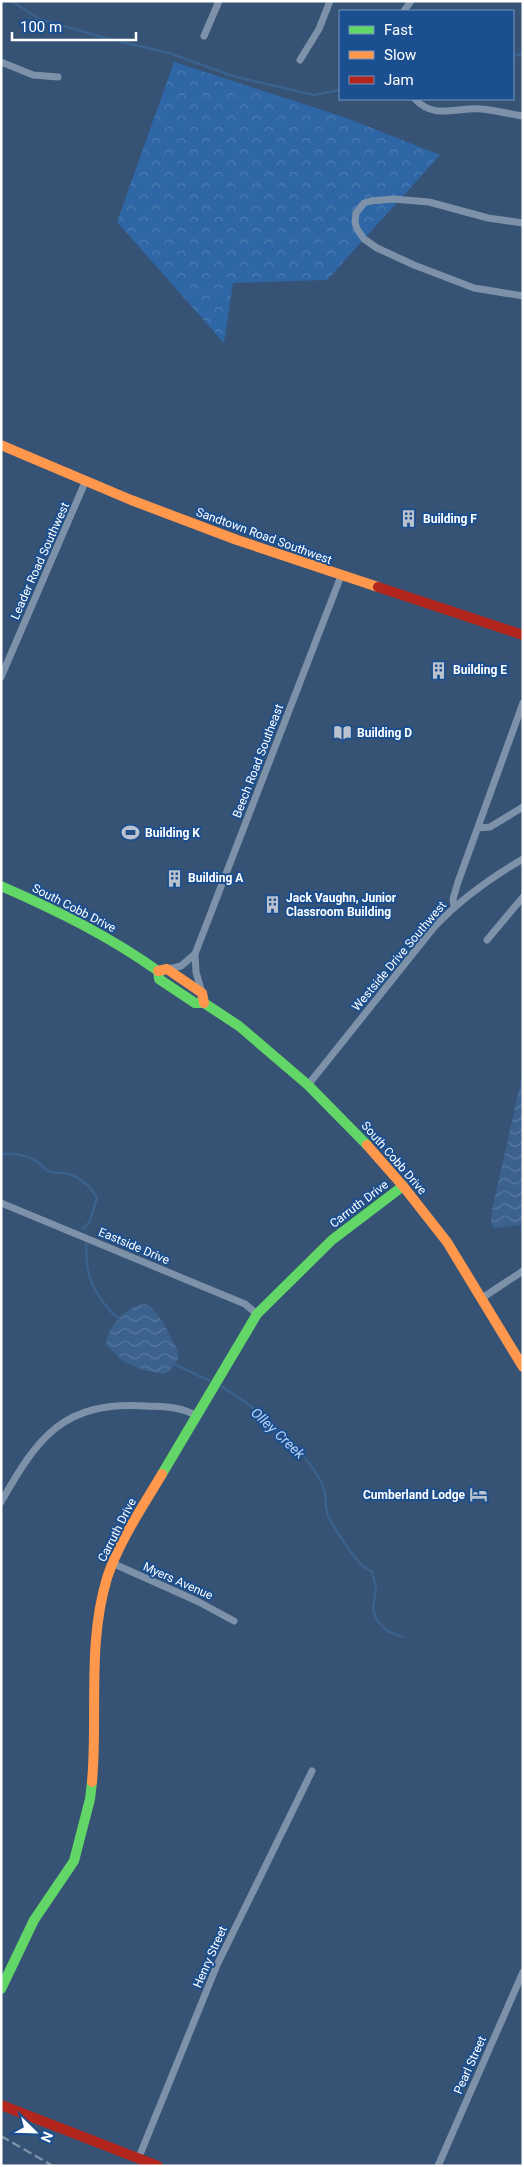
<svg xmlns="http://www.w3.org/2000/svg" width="524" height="2167" font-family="Roboto,sans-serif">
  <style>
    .forest { fill: url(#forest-crowns) }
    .water { fill: url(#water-waves) }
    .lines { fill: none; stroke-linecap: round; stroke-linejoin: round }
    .stream { stroke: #3b618d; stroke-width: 2.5 }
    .street { stroke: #7d92a8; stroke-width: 7 }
    .fast { stroke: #63d668; stroke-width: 10 }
    .slow { stroke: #ff974d; stroke-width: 10 }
    .jam { stroke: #b3261e; stroke-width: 10 }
    .rail { stroke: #7e92a7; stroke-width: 2.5; stroke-dasharray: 9 4; stroke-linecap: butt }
    .labels { text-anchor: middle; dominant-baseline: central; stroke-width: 4; stroke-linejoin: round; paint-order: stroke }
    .poi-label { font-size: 12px; font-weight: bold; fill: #fff; stroke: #1b4f8f; text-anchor: start }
    .street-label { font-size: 12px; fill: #fff; stroke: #1b4f8f }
    .water-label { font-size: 14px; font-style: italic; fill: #b5d3f5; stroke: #1b4f8f }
  </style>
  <defs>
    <pattern id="forest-crowns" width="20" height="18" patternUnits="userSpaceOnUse" patternTransform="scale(1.25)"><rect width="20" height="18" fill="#2f66a5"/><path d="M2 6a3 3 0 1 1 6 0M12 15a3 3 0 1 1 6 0" fill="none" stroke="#4e7db2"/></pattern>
    <pattern id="water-waves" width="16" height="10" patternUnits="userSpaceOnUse" patternTransform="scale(1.25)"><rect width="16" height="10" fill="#3b618d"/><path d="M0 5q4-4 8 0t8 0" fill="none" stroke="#58799e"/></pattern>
  </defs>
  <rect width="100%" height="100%" fill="#365274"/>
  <path class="forest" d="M174,62L344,117L440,155L327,280L233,283L224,343L117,222Z"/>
  <path class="water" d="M523,1072V1225L494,1228L491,1223L492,1210Z
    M146,1304L153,1309L163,1322L178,1351V1360L169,1372L164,1374L143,1370L124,1362L106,1345C107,1327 127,1305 146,1304Z"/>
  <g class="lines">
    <path class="stream" d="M12,1L39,19L105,38L169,53L236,77L314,95L340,90
      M513,56L523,54
      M1,1154C15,1153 28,1154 39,1163C42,1165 44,1169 48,1171C53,1174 58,1172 63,1173C78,1174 91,1187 97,1198L90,1221L83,1229
      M86,1244C87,1251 86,1258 87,1265C90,1286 103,1306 119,1319
      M176,1365L210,1381
      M222,1387C255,1406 304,1448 321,1482C328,1496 324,1498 327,1512C328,1520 353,1557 360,1563C363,1567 368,1569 372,1572L376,1587L373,1608L376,1619L387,1631L403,1637"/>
    <path class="street" d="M404,11L411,1
      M204,36L219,1
      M300,60L319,29L330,1
      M1,62L33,75L58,77
      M415,99C434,120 457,107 481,109C495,110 509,114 523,116
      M523,223L488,218L429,202L393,199L371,201L364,203L356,213L355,222L357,229L364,239L377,248L414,265L474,288L523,296
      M1,677L86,480
      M478,828L490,827L523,807
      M454,906L453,899L458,882L523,703
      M487,940L523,897
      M168,969L181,966L195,954
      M202,993L196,972L195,954L341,576
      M308,1085L435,926C461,899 490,878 523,859
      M1,1203L245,1304L257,1314
      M482,1298L523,1271
      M1,1502C38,1437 63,1401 145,1406C164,1407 180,1406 197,1416
      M112,1563L197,1601L234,1621
      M139,2157L217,1965L312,1771
      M438,2166L523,1972"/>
    <path class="fast" d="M1,886C56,910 109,936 158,971L159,979L195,1003H204L239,1026L308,1085L367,1145
      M162,1474L257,1314L332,1240L403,1186
      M1,1989L34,1920L74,1861L90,1799L92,1782"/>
    <path class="slow" d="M1,445L131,500L237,540L378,587
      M158,971L167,969L202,993L204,1003
      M367,1145L403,1186L447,1242L523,1367
      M92,1782C98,1715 87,1644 107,1578C119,1541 142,1508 162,1474"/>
    <path class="jam" d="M378,587L523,635
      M1,2105L158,2166"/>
    <path class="rail" d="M1,2136L53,2166"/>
  </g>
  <defs>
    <symbol id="building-bare" viewBox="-9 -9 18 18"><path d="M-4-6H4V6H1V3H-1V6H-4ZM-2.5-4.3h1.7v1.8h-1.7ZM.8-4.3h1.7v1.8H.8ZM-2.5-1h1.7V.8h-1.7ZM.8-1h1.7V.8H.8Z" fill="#b9c2ce" stroke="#1b4f8f" stroke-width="2.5" paint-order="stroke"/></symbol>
    <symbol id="library-bare" viewBox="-9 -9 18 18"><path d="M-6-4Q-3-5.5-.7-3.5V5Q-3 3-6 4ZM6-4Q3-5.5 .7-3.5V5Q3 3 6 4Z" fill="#b9c2ce" stroke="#1b4f8f" stroke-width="2.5" paint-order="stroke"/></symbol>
    <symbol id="stadium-bare" viewBox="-9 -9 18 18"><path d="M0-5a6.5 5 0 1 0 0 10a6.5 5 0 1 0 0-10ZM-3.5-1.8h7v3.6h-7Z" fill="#b9c2ce" stroke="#1b4f8f" stroke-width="2.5" paint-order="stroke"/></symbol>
    <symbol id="hotel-bare" viewBox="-9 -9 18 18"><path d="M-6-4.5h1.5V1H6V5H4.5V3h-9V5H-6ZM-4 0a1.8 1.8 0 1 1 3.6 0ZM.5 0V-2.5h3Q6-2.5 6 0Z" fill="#b9c2ce" stroke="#1b4f8f" stroke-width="2.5" paint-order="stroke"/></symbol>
  </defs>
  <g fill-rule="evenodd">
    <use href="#building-bare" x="396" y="506" width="25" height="25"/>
    <use href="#building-bare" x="426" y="658" width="25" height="25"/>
    <use href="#library-bare" x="330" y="720" width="25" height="25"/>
    <use href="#stadium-bare" x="118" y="820" width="25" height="25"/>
    <use href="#building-bare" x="162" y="866" width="25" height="25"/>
    <use href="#building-bare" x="260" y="892" width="25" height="25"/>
    <use href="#hotel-bare" x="466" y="1482" width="25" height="25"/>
  </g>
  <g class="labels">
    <g class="poi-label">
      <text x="423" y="519">Building F</text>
      <text x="453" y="670">Building E</text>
      <text x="357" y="733">Building D</text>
      <text x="145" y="833">Building K</text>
      <text x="188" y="878">Building A</text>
      <text x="286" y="898">Jack Vaughn, Junior<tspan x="286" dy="14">Classroom Building</tspan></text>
      <text x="465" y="1495" text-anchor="end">Cumberland Lodge</text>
    </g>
    <g class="street-label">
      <text transform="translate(264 536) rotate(20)">Sandtown Road Southwest</text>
      <text transform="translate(40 561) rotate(-66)">Leader Road Southwest</text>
      <text transform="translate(258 761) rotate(-69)">Beech Road Southeast</text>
      <text transform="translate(74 908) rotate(27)">South Cobb Drive</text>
      <text transform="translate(399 956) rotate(-50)">Westside Drive Southwest</text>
      <text transform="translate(394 1158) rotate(49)">South Cobb Drive</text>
      <text transform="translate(359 1204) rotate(-37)">Carruth Drive</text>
      <text transform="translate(134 1246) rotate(23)">Eastside Drive</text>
      <text transform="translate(117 1530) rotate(-63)">Carruth Drive</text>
      <text transform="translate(178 1581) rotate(24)">Myers Avenue</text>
      <text transform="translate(210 1957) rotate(-66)">Henry Street</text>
      <text transform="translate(470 2065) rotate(-66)">Pearl Street</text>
    </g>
    <g class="water-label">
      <text transform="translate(278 1433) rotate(43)">Olley Creek</text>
    </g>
  </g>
  <rect width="524" height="2167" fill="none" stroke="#ffffff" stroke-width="5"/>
  <rect x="339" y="10" width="175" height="90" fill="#1b4f8f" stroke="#7695bc"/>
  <rect x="349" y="26" width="25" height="8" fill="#63d668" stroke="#7695bc"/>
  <text x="384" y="35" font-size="15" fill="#ffffff">Fast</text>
  <rect x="349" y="51" width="25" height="8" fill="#ff974d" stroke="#7695bc"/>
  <text x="384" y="60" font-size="15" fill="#ffffff">Slow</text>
  <rect x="349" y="76" width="25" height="8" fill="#b3261e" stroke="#7695bc"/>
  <text x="384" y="85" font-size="15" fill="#ffffff">Jam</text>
  <g transform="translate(35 2132) rotate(113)" stroke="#1b4f8f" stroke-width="4" paint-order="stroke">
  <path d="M0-4L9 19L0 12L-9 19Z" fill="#ffffff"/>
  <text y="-8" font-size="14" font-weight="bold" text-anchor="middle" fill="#ffffff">N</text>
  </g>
  <path d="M12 32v8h124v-8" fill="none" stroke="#ffffff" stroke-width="2.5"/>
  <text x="20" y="32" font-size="15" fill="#ffffff" stroke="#1b4f8f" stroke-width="4" paint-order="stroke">100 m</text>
</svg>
